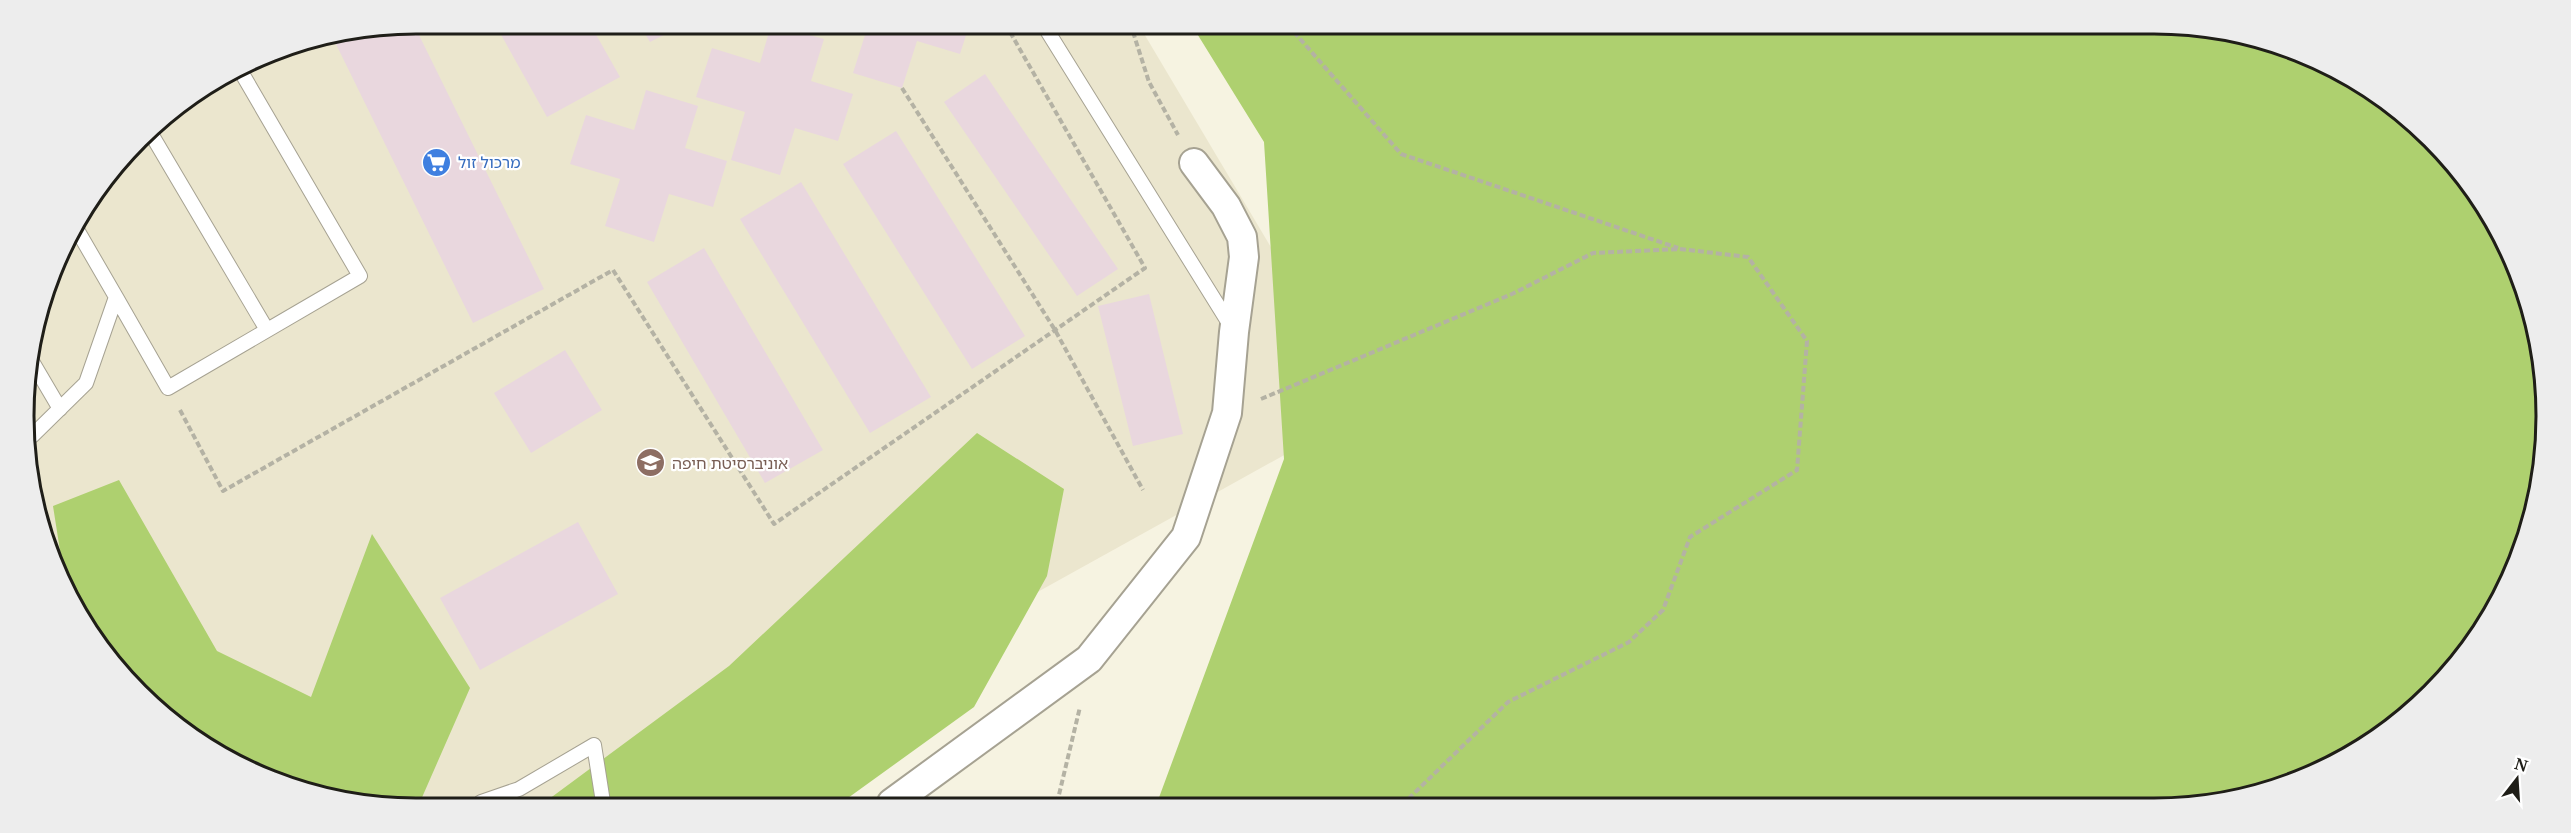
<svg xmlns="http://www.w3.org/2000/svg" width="2571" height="833" font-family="'Noto Serif','Noto Sans Hebrew',serif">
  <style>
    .built { fill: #ebe6ce }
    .forest { fill: #aed06f }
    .building { fill: #e9d7de }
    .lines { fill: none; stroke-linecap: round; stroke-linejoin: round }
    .lane-casing { stroke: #a6a292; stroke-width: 16 }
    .street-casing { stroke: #a6a292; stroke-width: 32 }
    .path { stroke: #b4b2a4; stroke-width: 4; stroke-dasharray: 6 3; stroke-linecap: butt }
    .lane { stroke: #fff; stroke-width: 14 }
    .street { stroke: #fff; stroke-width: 28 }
    .labels { text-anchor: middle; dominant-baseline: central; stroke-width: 4.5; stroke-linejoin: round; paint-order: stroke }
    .shop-label { font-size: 16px; fill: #366cbe; stroke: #fff; text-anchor: start }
    .education-label { font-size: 16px; fill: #785e54; stroke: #fff; text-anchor: start }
    .rim { fill: none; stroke: #1f1e18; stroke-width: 3 }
  </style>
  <rect width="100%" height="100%" fill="#f6f3e1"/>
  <path class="built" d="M340,31L1143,32L1367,409L660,802L340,801L199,743L139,694L90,635L37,518L27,366L65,243L157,122L267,54Z"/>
  <path class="forest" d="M1196,32H2231L2305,54L2373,90L2432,139L2481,199L2517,267L2540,340L2547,417L2539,493L2495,612L2432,694L2328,768L2206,806L1157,803L1284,459L1264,142Z
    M977,433L1064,489L1047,576L974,707L841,803L545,802L729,666Z
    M119,480L217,651L311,697L372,534L470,688L420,802L340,801L199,743L139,694L90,635L64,576L53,506Z"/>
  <path class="building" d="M340,31H417L544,289L473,323L331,34Z
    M499,31H594L620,77L547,117Z
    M644,32H670L650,42Z
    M769,32H799L824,39L811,81L853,94L838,141L795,128L780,175L731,160L745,112L696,97L712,48L760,63Z
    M866,32H967L960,54L917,41L902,88L853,73Z
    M985,74L1118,269L1077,296L944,102Z
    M646,90L698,106L685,148L727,161L713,207L669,194L654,242L605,226L620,179L570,164L586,115L634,130Z
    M896,131L1025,336L972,369L843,164Z
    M801,182L931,397L870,433L740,219Z
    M704,248L823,450L765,483L647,282Z
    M1149,294L1183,434L1133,446L1098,306Z
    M565,350L602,410L531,453L494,393Z
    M578,522L618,594L480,670L440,598Z"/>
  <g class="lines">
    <defs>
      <path id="lane" d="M1048,32L1232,328
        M150,132L267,330
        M76,228L116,297
        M30,358L60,409
        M32,436L86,383L116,297L168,388L360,276L240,70
        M481,802L519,789L594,745L603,802"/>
      <path id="street" d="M892,803L1089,659L1186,537L1227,413L1234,332L1244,257L1242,237L1226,206L1194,163"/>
    </defs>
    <use href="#lane" class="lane-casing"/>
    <use href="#street" class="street-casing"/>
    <path class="path" d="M1133,32L1149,82L1178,135
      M1294,32L1401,154L1678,248
      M902,88L1055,330L1143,490
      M1261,399L1512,294L1593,253L1680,249L1748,257L1807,341L1797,470L1690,537L1663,610L1629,642L1508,702L1403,804
      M180,410L223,491L613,270L774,524L1145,268L1010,32
      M1057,803L1080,707"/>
    <use href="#lane" class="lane"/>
    <use href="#street" class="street"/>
  </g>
  <defs>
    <symbol id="supermarket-disc" viewBox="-11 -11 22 22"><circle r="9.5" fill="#3f7fe0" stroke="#fff"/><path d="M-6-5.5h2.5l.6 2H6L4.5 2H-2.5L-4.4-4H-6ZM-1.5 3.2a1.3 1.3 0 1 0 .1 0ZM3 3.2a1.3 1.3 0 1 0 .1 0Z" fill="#fff"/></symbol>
    <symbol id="university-disc" viewBox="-11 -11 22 22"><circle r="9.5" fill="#8d6e63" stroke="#fff"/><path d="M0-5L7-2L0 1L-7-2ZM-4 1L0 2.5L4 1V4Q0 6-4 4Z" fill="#fff"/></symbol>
  </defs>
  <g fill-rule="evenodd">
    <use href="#supermarket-disc" x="420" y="146" width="33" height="33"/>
    <use href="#university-disc" x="634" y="446" width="33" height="33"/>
  </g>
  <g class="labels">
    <g class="shop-label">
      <text x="458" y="162">מרכול זול</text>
    </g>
    <g class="education-label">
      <text x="672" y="463">אוניברסיטת חיפה</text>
    </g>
  </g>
  <path d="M0 0H2571V833H0ZM416 34H2154A382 382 0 0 1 2536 416V416A382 382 0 0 1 2154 798H416A382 382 0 0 1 34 416V416A382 382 0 0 1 416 34Z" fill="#ededed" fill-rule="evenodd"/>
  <path class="rim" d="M416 34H2154A382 382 0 0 1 2536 416V416A382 382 0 0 1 2154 798H416A382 382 0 0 1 34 416V416A382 382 0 0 1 416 34Z"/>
  <g transform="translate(2517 779) rotate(17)" stroke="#ffffff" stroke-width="4.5" paint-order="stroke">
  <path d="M0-4.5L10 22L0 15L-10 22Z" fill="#1f1e18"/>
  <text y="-9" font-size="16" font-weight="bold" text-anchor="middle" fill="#1f1e18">N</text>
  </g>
</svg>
